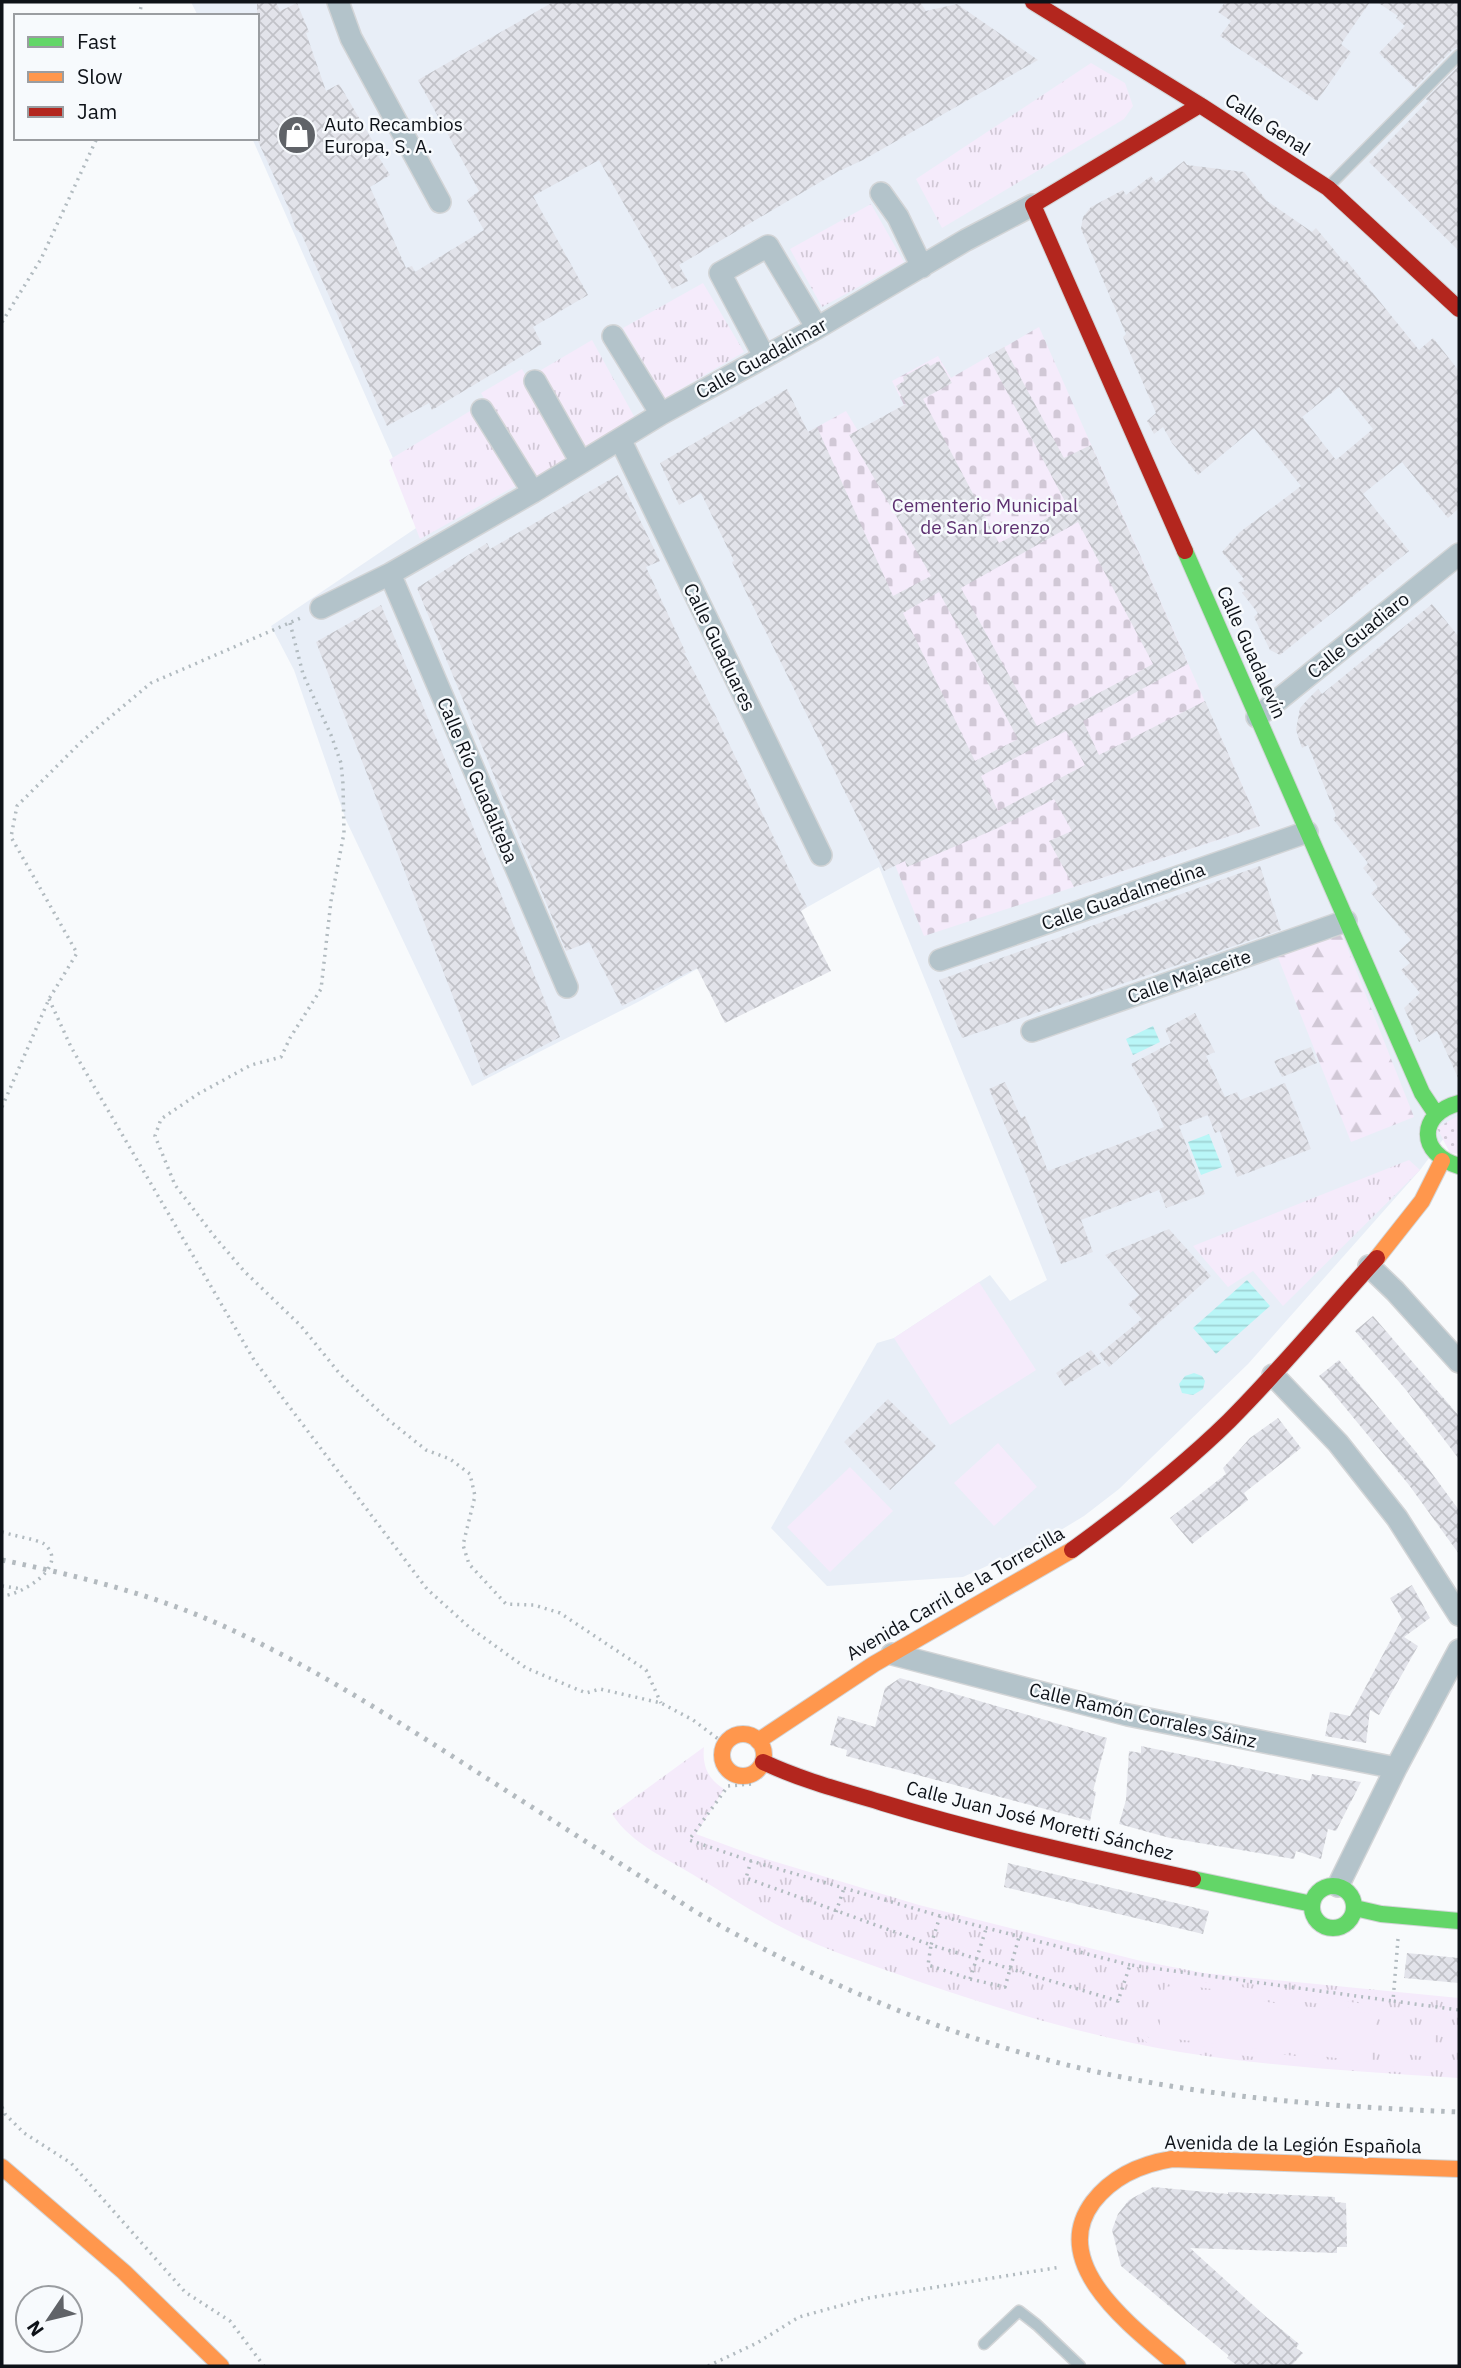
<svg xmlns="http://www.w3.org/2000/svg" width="1461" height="2368" font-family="'IBM Plex Sans',sans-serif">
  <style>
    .built { fill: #e8eef7 }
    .grass { fill: url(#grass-dots) }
    .forest { fill: url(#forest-firs) }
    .cemetery { fill: url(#cemetery-stones) }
    .park { fill: url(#park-tufts) }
    .pitch { fill: #f5ebfb; fill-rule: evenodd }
    .water { fill: url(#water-rules) }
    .building { fill: url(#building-cross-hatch); fill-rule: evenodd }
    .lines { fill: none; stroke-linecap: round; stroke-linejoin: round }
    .lane-casing { stroke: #d3d5d7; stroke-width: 13 }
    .street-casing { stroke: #d3d5d7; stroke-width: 24 }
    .fast-casing { stroke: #d3d5d7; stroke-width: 18 }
    .slow-casing { stroke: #d3d5d7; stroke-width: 18 }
    .jam-casing { stroke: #d3d5d7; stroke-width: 18 }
    .path { stroke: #b2bbc0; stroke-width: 3.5; stroke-dasharray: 2 5; stroke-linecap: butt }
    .lane { stroke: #b3c3ca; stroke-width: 10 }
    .street { stroke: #b3c3ca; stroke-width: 21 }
    .fast { stroke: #63d668; stroke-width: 16 }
    .slow { stroke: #ff974d; stroke-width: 16 }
    .jam { stroke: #b3261e; stroke-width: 16 }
    .rail { stroke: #b3babf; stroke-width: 5; stroke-dasharray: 3.5 7; stroke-linecap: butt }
    .labels { text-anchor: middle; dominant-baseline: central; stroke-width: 5; stroke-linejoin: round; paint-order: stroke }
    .poi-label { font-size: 19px; fill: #0e1218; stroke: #f7fafd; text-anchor: start }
    .street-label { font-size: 19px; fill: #0e1218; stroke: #f7fafd }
    .park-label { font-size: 19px; fill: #5d3070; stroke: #f7fafd }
  </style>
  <defs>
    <pattern id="grass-dots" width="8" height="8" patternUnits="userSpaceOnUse" patternTransform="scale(1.75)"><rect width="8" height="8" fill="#f5ebfb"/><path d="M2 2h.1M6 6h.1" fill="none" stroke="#d1c8d6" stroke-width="1.8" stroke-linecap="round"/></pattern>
    <pattern id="forest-firs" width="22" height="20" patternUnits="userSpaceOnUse" patternTransform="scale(1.75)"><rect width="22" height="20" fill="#f5ebfb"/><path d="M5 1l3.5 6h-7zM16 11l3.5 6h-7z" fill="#d1c8d6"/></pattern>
    <pattern id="cemetery-stones" width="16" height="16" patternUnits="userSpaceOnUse" patternTransform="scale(1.75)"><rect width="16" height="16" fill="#f5ebfb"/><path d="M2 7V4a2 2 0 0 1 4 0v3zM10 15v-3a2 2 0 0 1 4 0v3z" fill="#d1c8d6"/></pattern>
    <pattern id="park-tufts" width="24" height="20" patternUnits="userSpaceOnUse" patternTransform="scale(1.75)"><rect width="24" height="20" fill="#f5ebfb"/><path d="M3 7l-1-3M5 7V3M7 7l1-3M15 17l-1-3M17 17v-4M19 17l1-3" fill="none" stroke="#d1c8d6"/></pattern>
    <pattern id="water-rules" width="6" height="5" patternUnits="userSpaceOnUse" patternTransform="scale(1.75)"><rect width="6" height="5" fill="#b9f6f7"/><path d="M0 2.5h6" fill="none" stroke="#9ed2d3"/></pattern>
    <pattern id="building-cross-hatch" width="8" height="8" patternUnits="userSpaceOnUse" patternTransform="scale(1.75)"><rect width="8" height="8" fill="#e2e3ea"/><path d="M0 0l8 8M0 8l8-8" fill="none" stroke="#c1c2c8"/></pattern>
  </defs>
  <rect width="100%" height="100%" fill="#f8fafc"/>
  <path class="built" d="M191,2H1459V1118L1420,1170L1248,1364L1119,1489L1084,1516L1046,1539L963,1577L827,1586L771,1528L877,1343L894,1338L990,1275L1010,1301L1047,1280L879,867L638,1002L472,1086L346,820L294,670L271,626L422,524L252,138H257V16H198Z"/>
  <path class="grass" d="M1459,1115V1154L1450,1153L1437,1128Z"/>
  <path class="forest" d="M1341,932L1414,1117L1351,1142L1277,955Z"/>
  <path class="cemetery" d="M1039,327L1260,826L924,936L895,865L856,537L808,432L846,411L858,431L904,405L892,381L938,356L951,378Z"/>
  <path class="park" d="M1091,63L1125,83L1133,106L1124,119L942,228L916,179Z
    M871,204L904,262L822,307L790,249Z
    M703,283L744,352L665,398L623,328Z
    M592,340L635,418L581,451L536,373Z
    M522,369L572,457L532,481L481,393Z
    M475,408L521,483L420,539L389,460Z
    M1409,1160L1420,1170L1283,1306L1253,1271L1228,1287L1193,1246Z
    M704,1747C702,1766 708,1779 724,1789L696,1834L753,1855L919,1905L1141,1961L1204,1973L1459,1998V2078C1366,2072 1272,2067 1180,2052C1091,2037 1005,2011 920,1982C875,1966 829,1952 787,1930C757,1915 729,1896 700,1879C669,1859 633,1846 612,1814Z"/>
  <path class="pitch" d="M979,1282L1036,1370L950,1425L894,1338Z
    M998,1443L1037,1487L994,1526L954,1483Z
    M850,1467L893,1511L830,1572L787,1527Z
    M1160,1976L1431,2013C1461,2031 1459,2063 1425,2075L1153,2046C1117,2028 1123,1988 1160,1976ZM1161,1982L1429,2019C1460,2036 1449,2069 1416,2069L1155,2041C1125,2027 1130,1991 1161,1982Z
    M1165,1986L1274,2003L1377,2014L1371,2062L1158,2037Z
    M1384,2025L1436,2033L1432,2058L1380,2050Z"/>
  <path class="water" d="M1153,1026L1160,1042L1133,1055L1126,1039Z
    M1209,1134L1222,1167L1201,1175L1188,1142Z
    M1247,1280L1270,1306L1216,1354L1193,1328Z
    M1194,1373L1202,1376L1205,1381L1203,1389L1193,1395L1182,1393L1179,1384L1185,1376Z"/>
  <path class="building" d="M257,2H276L280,11L297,3L309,32L306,33L326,91L339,84L381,155L378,156L390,175L370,187L406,268L412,266L415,272L484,230L467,200L479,191L418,80L553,2H920L926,11L957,4L1038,60L863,160L839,171L679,265L688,281L672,289L599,160L533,196L588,295L533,327L542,344L432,410L429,403L387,426L301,233L296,230L289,209L257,139Z
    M1225,2H1370L1341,44L1351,52L1317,101L1220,36L1231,21L1218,12Z
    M1377,2H1459V47L1453,49L1415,88L1379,53L1405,26L1396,18L1398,16Z
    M1459,66V251L1369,162L1428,101L1426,99Z
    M1184,161L1187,165L1244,172L1267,201L1312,232L1316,228L1344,262L1346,260L1419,350L1433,338L1459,371V508L1448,518L1402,462L1363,494L1409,551L1280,655L1270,650L1254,617L1258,613L1242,593L1245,591L1238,583L1244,579L1222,552L1240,532L1301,486L1254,428L1198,475L1172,443L1163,427L1154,434L1147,421L1156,413L1123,337L1126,334L1081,229L1083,217L1091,207L1123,190L1126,195L1151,176L1156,183ZM1339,387L1373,429L1336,460L1302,417Z
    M1004,347L1064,458L1091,445L1188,664L1083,721L1099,755L1205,701L1260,826L1074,887L1049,841L1072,831L1054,799L998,828L907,867L905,861L884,871L745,590L732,562L734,561L701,493L679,505L660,463L787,389L808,432L817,427L893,596L931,576L849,435L906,404L896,386L904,381L903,377L928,363L930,366L939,361L952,383L923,399L999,543L1068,507L988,356ZM1078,522L1153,664L1037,726L961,588ZM939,592L1018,739L975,761L903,613ZM1066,731L1085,765L998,811L981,776Z
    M618,475L660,561L646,567L686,653H684L699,681L807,907L801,911L831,971L725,1023L697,968L622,1006L589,942L566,951L417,588L487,543L490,549Z
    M1432,604L1459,637V1080L1437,1031L1419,1042L1404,1008L1420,993L1401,970L1410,963L1399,951L1411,940L1371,893L1378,887L1363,868L1368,863L1333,819L1336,816L1308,745L1302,748L1296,730L1300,708L1309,698L1318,689L1322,694Z
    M381,605L560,1037L484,1077L316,642Z
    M1260,866L1281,930L962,1038L939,980Z
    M1195,1013L1215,1052L1206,1056L1225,1097L1237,1092L1240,1100L1285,1083L1311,1149L1237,1177L1220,1131L1215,1133L1208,1115L1179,1126L1205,1194L1166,1208L1159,1190L1081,1220L1093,1252L1061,1264L1028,1178L989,1089L1005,1082L1021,1118L1025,1116L1048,1171L1164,1127L1157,1110L1131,1064L1171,1043L1165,1029Z
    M1311,1047L1317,1063L1282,1077L1274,1061Z
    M1169,1229L1211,1276L1109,1367L1099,1354L1142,1319L1128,1304L1139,1295L1105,1255Z
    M1373,1316L1459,1416V1459L1406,1390L1355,1331Z
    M1091,1350L1101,1363L1065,1386L1056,1373Z
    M1339,1360L1416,1452L1459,1510V1554L1409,1485L1319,1376Z
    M888,1399L936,1446L890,1490L844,1442Z
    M1278,1418L1301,1448L1244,1493L1248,1500L1192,1544L1170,1518L1226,1474L1223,1468L1250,1438Z
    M1412,1585L1430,1618L1404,1637L1418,1646L1379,1715L1370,1710L1366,1743L1325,1736L1330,1712L1350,1716L1402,1619L1390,1598Z
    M900,1678L1107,1738L1093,1791L1096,1792L1090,1821L846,1756L847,1750L830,1745L838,1716L875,1727L885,1688Z
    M1141,1746L1310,1781L1312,1774L1361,1782L1336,1831L1328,1829L1321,1859L1296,1851L1294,1859L1170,1838L1119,1824L1126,1800L1129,1751L1141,1753Z
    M1008,1863L1209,1911L1203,1934L1004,1887Z
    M1407,1953L1459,1958V1983L1404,1978Z
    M1153,2187L1228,2194V2192L1335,2197V2202L1346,2203L1347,2247H1337V2253L1190,2248L1264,2315L1299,2344L1296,2348L1303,2353L1291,2366H1238L1227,2358L1229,2356L1121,2266L1112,2230L1118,2214L1129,2200Z"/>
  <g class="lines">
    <defs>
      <path id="lane" d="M1328,187L1459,55
        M984,2344L1019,2311L1037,2325L1080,2366"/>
      <path id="street" d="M338,2L351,38L440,202
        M881,193L898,217L922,267
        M613,336L661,414
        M764,356L720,273L768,246L817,328
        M535,381L581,462
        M482,410L533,492
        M620,439L821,855
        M390,574L567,987
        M321,608L390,574L533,492L661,414L817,328L966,240L1033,205
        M1257,717L1459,554
        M940,960L1307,832
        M1032,1031L1346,921
        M1369,1266L1395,1291L1459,1362
        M1273,1375L1338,1443L1397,1518L1459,1615
        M892,1654L1128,1715L1396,1768
        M1338,1886L1396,1768L1459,1650"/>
      <path id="fast" d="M1185,551L1422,1093L1436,1114
        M1459,1103C1417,1114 1418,1154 1459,1166
        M1193,1879L1312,1904
        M1312 1907a21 21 0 1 1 42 0a21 21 0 1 1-42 0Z
        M1355,1908L1381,1914L1459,1921"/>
      <path id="slow" d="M1377,1258L1422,1201L1442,1161
        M722 1755a21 21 0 1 1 42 0a21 21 0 1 1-42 0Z
        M758,1741L874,1664L1072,1550
        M2,2167L124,2272L221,2366
        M1178,2366C1135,2329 1046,2265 1093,2202C1113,2176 1141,2164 1172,2159L1459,2169"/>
      <path id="jam" d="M1033,2L1200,105L1328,188L1459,309
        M1185,551L1033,205L1200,105
        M1072,1550C1127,1510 1181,1468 1229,1421C1281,1369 1328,1312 1377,1258
        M763,1762C801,1780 843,1791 883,1803C985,1834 1089,1857 1193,1879"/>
    </defs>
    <use href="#lane" class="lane-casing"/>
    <use href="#street" class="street-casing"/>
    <use href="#fast" class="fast-casing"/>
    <use href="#slow" class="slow-casing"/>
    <use href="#jam" class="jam-casing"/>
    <path class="path" d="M139,16L142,2
      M2,322L41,259L97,138
      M290,623L303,674L331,735L341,763L343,784L344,833L331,901L321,989L290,1038L281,1057L251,1065L198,1094L161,1119L155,1136L175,1185L214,1236L244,1271L301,1326L340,1374L386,1418L426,1450L450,1459L470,1474L475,1496L463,1545L469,1564L506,1604L534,1605L560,1613L646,1670L661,1703
      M49,999L71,1047L254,1360L427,1589L469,1627L526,1668L586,1693L600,1689L661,1703L693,1720L725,1744
      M2,1107L49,999L77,953L11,837L17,806L84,739L151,683L303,617
      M2,1532C11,1535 39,1540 44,1544C71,1566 21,1595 2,1596
      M2,1586L22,1589
      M751,1784L728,1786L689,1840L751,1861
      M836,1912L844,1888
      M940,1916L751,1861L746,1878L931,1945L928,1965L970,1979L1005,1987L1019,1937
      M1398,1939L1393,2001L1459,2010
      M1130,1965L940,1916L931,1945L1118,2001L1130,1965L1393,2001
      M970,1979L986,1929
      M2,2107L5,2114L24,2133L71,2163L185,2292L230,2321L264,2366
      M708,2366L757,2343L799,2317L868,2298L1061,2267"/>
    <use href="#lane" class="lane"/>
    <use href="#street" class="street"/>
    <use href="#fast" class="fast"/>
    <use href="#slow" class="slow"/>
    <use href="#jam" class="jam"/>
    <path class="rail" d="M2,1560C69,1574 136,1590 200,1616C294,1655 378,1709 463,1763C541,1813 618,1862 696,1912C823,1985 963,2044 1107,2074C1223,2099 1341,2107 1459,2112"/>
  </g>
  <defs>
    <symbol id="shop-disc" viewBox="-11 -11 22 22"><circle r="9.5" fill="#606368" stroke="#f7fafd"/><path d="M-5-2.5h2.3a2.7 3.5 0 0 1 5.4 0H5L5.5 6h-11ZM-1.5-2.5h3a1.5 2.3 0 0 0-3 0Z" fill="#fff"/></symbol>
  </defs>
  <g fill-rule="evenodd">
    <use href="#shop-disc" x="275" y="113" width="44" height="44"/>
  </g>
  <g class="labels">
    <g class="poi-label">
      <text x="324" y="124">Auto Recambios<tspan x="324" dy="22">Europa, S. A.</tspan></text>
    </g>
    <g class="street-label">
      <text transform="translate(1268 124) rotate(33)">Calle Genal</text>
      <text transform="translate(761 358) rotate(-29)">Calle Guadalimar</text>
      <text transform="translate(1358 635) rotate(-39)">Calle Guadiaro</text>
      <text transform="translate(720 647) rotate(64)">Calle Guaduares</text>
      <text transform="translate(1252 652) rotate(66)">Calle Guadalevín</text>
      <text transform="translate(478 780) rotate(67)">Calle Río Guadalteba</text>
      <text transform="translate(1123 896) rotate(-19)">Calle Guadalmedina</text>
      <text transform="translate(1189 976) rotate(-19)">Calle Majaceite</text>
      <text transform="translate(955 1593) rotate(-30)">Avenida Carril de la Torrecilla</text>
      <text transform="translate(1143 1715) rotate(13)">Calle Ramón Corrales Sáinz</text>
      <text transform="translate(1040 1820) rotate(14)">Calle Juan José Moretti Sánchez</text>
      <text transform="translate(1293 2144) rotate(1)">Avenida de la Legión Española</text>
    </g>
    <g class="park-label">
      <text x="985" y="505">Cementerio Municipal<tspan x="985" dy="22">de San Lorenzo</tspan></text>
    </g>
  </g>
  <rect width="1461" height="2368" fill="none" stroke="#0e1218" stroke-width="7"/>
  <rect x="14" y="14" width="245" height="126" fill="#f7fafd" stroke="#9a9da1" stroke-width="2"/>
  <rect x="28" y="37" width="35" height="10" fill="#63d668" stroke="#9a9da1" stroke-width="2"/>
  <text x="77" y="49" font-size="21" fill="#0e1218">Fast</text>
  <rect x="28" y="72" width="35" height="10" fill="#ff974d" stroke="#9a9da1" stroke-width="2"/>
  <text x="77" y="84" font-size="21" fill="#0e1218">Slow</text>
  <rect x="28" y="107" width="35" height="10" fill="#b3261e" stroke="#9a9da1" stroke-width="2"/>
  <text x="77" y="119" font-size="21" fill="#0e1218">Jam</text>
  <g transform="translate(49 2319) rotate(235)"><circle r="33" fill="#f7fafd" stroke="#9a9da1" stroke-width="2"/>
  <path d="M0-5L12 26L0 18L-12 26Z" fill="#606368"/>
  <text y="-10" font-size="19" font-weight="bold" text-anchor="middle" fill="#0e1218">N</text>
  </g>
</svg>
